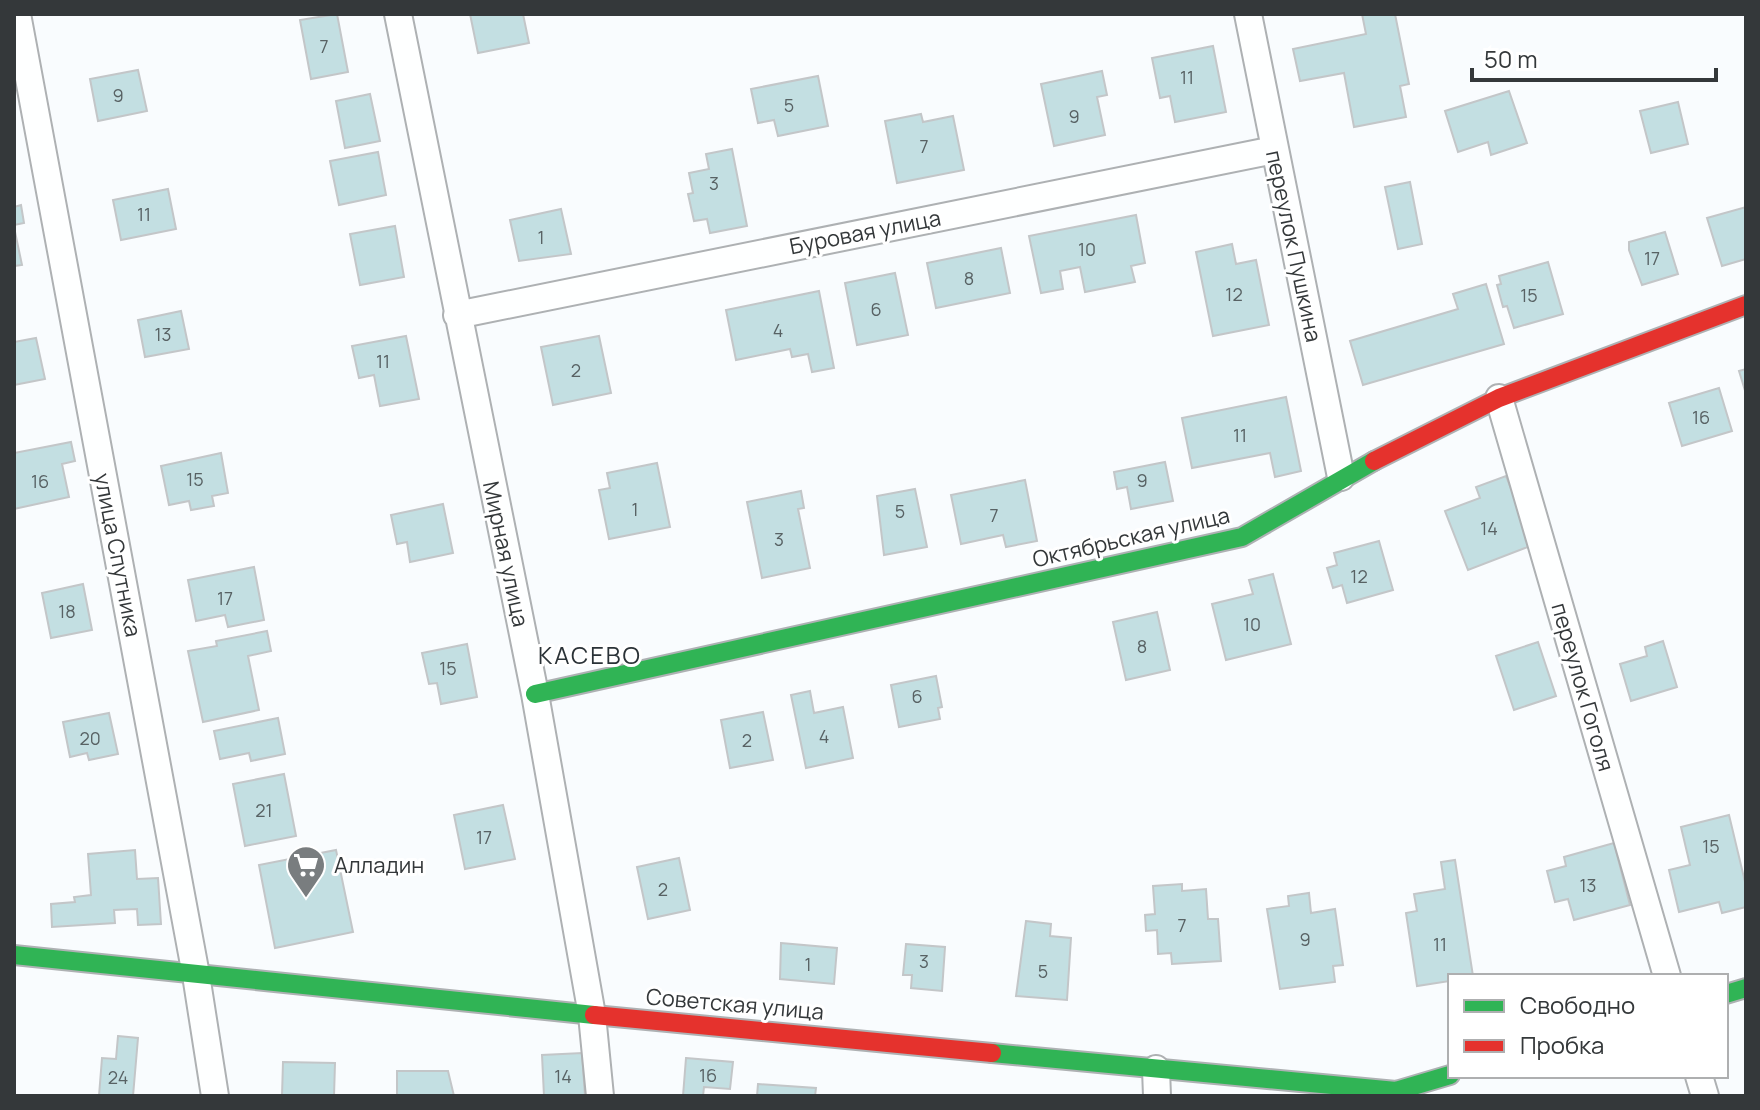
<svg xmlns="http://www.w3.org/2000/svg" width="1760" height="1110" font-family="Manrope,sans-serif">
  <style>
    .building { fill: #c3dfe2; stroke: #c3c6c8; stroke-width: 2 }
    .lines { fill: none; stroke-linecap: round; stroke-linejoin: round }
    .street-casing { stroke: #aeb1b3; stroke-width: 30 }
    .fast-casing { stroke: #aeb1b3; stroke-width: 22 }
    .jam-casing { stroke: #aeb1b3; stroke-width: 22 }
    .street { stroke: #feffff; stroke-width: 26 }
    .fast { stroke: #30b455; stroke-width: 18 }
    .jam { stroke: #e5322d; stroke-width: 18 }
    .labels { text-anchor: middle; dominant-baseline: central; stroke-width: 6; stroke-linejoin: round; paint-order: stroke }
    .number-label { font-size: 18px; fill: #586264 }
    .street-label { font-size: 22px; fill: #34383a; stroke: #fff }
    .poi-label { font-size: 22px; fill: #34383a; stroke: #fff; text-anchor: start }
    .neighbourhood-label { font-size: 24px; letter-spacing: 2px; fill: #2a3237; stroke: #fff }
  </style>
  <rect width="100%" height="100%" fill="#f9fcfe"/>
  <path class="building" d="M337,14L348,72L311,79L300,20Z
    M470,14H523L529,43L478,53Z
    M1362,14H1395L1409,84L1400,86L1406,117L1354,127L1344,73L1300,81L1293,49L1366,34Z
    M1213,46L1226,112L1175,122L1170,96L1160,98L1152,58Z
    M138,70L147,111L98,121L90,79Z
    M1102,71L1107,95L1097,97L1105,135L1054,146L1041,84Z
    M818,76L828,126L778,136L774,120L758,123L751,89Z
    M1509,91L1527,143L1491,155L1488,142L1458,152L1445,111Z
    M370,94L380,141L345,148L336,101Z
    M1678,102L1688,144L1651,153L1640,111Z
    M921,114L923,122L953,116L964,170L897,183L885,121Z
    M732,149L747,226L710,233L707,219L694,221L688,194L693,193L689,173L709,169L706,154Z
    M378,152L386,195L339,205L330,161Z
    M1410,182L1422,244L1398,249L1385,187Z
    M168,189L176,229L121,240L113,200Z
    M21,205L24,223L14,225V207Z
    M1746,207V259L1722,266L1707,218Z
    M561,209L571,254L519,261L510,220Z
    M1136,215L1145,263L1131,266L1135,282L1085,292L1080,267L1060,271L1063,289L1041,293L1029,236Z
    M395,226L404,277L360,285L350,234Z
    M14,227L22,265L14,266Z
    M1665,232L1678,274L1642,285L1629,250V242Z
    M1232,244L1236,264L1256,260L1269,325L1213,336L1196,252Z
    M1001,248L1010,293L936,308L927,263Z
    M1548,262L1563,314L1514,328L1507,306L1503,307L1497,285L1501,284L1499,276Z
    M895,273L908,335L857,345L845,283Z
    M1486,284L1504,344L1363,385L1350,341L1458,309L1453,294Z
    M819,291L834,368L812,372L808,354L792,357L790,349L736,360L726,310Z
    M181,311L189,349L145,357L138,320Z
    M406,336L419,399L380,406L374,375L359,378L352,346Z
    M599,336L611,393L553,405L541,347Z
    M36,338L45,379L14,385V342Z
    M1746,369V394L1739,371Z
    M1719,388L1732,431L1682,446L1669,403Z
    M1286,397L1301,471L1275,477L1270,453L1192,468L1182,418Z
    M71,442L75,461L62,464L69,497L14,509V453Z
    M221,453L228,493L212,496L214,506L191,510L189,501L169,505L161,466Z
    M1165,462L1173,501L1131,509L1127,487L1117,489L1114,472Z
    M657,463L670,527L609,539L599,490L610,488L607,473Z
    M1506,476L1533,545L1468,570L1445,511L1480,498L1476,487Z
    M1025,480L1037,541L1006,547L1003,535L961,544L951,495Z
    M915,489L927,547L884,555L877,496Z
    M801,491L804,508L798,509L810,568L762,578L747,502Z
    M443,504L453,553L410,562L407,542L397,544L391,515Z
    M1379,541L1393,590L1347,603L1342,585L1333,588L1327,568L1337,565L1334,553Z
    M254,567L264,620L228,627L225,615L196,621L188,580Z
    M1273,574L1291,644L1226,660L1212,604L1253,594L1249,580Z
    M83,584L92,630L51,638L42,593Z
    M1157,612L1170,670L1126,680L1113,622Z
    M267,631L271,651L248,656L259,710L203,722L188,651L217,646L216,641Z
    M1663,641L1677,687L1631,701L1620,664L1647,656L1645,647Z
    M1538,642L1556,696L1514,710L1496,656Z
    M467,644L477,697L441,704L437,683L429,684L422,653Z
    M936,676L942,707L938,708L940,719L899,727L891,685Z
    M810,691L814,713L843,707L853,758L806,768L791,695Z
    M763,712L773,760L730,768L721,720Z
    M109,713L118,754L89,760L87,753L70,757L63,722Z
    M278,718L285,754L251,761L249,753L220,759L214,731Z
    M284,774L296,836L245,846L233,784Z
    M503,805L515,859L465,869L454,815Z
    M1729,815L1746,886V907L1722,913L1719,902L1679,912L1669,870L1690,865L1681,827Z
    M1614,843L1630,905L1574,920L1568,899L1555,902L1547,871L1566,866L1564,857Z
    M135,850L137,879L158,878L161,924L138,925L137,909L114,910L115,923L52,927L51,904L75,902L74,897L91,895L88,854Z
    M336,850L353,932L275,948L259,865Z
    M679,858L690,910L648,919L637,867Z
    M1455,860L1473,976H1450V981L1417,986L1406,913L1417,911L1414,894L1445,889L1441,862Z
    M1182,884V891L1206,889L1208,919H1218L1221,961L1172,964L1171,953L1158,954L1157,930L1146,931L1145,915L1155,914L1153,886Z
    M1309,893L1311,913L1335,909L1343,965L1333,966L1335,982L1280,989L1267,909L1289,906L1288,896Z
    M1026,921L1051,924L1050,936L1071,938L1067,1000L1016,996Z
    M781,943L837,948L834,984L780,979Z
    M906,944L945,947L942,991L911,988L912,975H903Z
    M118,1036L138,1038L133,1096H99L102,1058L116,1059Z
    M582,1053L585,1096H544L542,1055Z
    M686,1058L733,1062L730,1089L704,1087L703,1096H683Z
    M283,1062L335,1063L334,1096H282Z
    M397,1071H448L454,1096H397Z
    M758,1084L816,1088L815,1096H757Z"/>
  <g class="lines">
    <defs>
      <path id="street" d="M17,14L196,975L215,1096
        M398,14L535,694L592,1015L600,1096
        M1248,14L1341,477
        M457,315L1274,150
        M1499,398L1667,976
        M1156,1069L1157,1096
        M1699,1076L1705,1096"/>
      <path id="fast" d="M535,694L1242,537L1374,461
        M14,955L594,1015
        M1726,994L1746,988
        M992,1053L1396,1091L1450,1075"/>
      <path id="jam" d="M1374,461L1499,398L1746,305
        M594,1015L992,1053"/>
    </defs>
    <use href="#street" class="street-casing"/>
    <use href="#fast" class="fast-casing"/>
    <use href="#jam" class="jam-casing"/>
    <use href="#street" class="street"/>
    <use href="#fast" class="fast"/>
    <use href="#jam" class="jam"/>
  </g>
  <defs>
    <symbol id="supermarket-pin" viewBox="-11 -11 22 30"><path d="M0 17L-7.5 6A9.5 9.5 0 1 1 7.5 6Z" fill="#797d7f" stroke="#fff"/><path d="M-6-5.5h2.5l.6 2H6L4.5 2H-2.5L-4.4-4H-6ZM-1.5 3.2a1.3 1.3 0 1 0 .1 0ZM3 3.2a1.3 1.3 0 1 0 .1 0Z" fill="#fff"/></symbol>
  </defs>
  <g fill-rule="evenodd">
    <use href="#supermarket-pin" x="284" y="843" width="44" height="60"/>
  </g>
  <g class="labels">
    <g class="number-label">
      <text x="324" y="46">7</text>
      <text x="1187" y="77">11</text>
      <text x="118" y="95">9</text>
      <text x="789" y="105">5</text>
      <text x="1074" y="116">9</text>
      <text x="924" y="146">7</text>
      <text x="714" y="183">3</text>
      <text x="144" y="214">11</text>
      <text x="541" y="237">1</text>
      <text x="1087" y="249">10</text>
      <text x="1652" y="258">17</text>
      <text x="969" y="278">8</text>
      <text x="1234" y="294">12</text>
      <text x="1529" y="295">15</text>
      <text x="876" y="309">6</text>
      <text x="778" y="330">4</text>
      <text x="163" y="334">13</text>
      <text x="383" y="361">11</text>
      <text x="576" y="370">2</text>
      <text x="1701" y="417">16</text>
      <text x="1240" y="435">11</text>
      <text x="195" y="479">15</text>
      <text x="1142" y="480">9</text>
      <text x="40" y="481">16</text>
      <text x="635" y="509">1</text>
      <text x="900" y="511">5</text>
      <text x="994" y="515">7</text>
      <text x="1489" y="528">14</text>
      <text x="779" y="539">3</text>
      <text x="1359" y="576">12</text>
      <text x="225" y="598">17</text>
      <text x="67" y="611">18</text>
      <text x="1252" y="624">10</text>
      <text x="1142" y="646">8</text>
      <text x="448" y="668">15</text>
      <text x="917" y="696">6</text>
      <text x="824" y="736">4</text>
      <text x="90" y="738">20</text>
      <text x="747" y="740">2</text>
      <text x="264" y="810">21</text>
      <text x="484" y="837">17</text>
      <text x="1711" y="846">15</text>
      <text x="1588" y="885">13</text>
      <text x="663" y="889">2</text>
      <text x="1182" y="925">7</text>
      <text x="1305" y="939">9</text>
      <text x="1440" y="944">11</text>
      <text x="924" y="961">3</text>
      <text x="808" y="964">1</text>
      <text x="1043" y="971">5</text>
      <text x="708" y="1075">16</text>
      <text x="563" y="1076">14</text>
      <text x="118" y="1077">24</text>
    </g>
    <g class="street-label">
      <text transform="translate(865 232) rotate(-11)">Буровая улица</text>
      <text transform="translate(1294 246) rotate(78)">переулок Пушкина</text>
      <text transform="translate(1131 537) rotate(-13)">Октябрьская улица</text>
      <text transform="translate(506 554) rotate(78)">Мирная улица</text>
      <text transform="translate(118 555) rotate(79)">улица Спутника</text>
      <text transform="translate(1583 687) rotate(74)">переулок Гоголя</text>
      <text transform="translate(735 1004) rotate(5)">Советская улица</text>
    </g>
    <g class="poi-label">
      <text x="334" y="865">Алладин</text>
    </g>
    <g class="neighbourhood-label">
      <text x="590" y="654">КАСЕВО</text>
    </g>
  </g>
  <rect width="1760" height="1110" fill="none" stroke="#34383a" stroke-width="32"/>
  <rect x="1448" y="974" width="280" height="104" fill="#ffffff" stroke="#aeafb0" stroke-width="2"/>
  <rect x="1464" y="1000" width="40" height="12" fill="#30b455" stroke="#aeafb0" stroke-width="2"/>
  <text x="1520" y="1014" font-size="24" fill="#34383a">Свободно</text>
  <rect x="1464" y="1040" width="40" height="12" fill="#e5322d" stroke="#aeafb0" stroke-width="2"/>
  <text x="1520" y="1054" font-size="24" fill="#34383a">Пробка</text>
  <path d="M1472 68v12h244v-12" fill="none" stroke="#34383a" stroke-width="4"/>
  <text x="1484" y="68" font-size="24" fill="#34383a" stroke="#ffffff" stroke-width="6" paint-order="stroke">50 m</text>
</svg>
